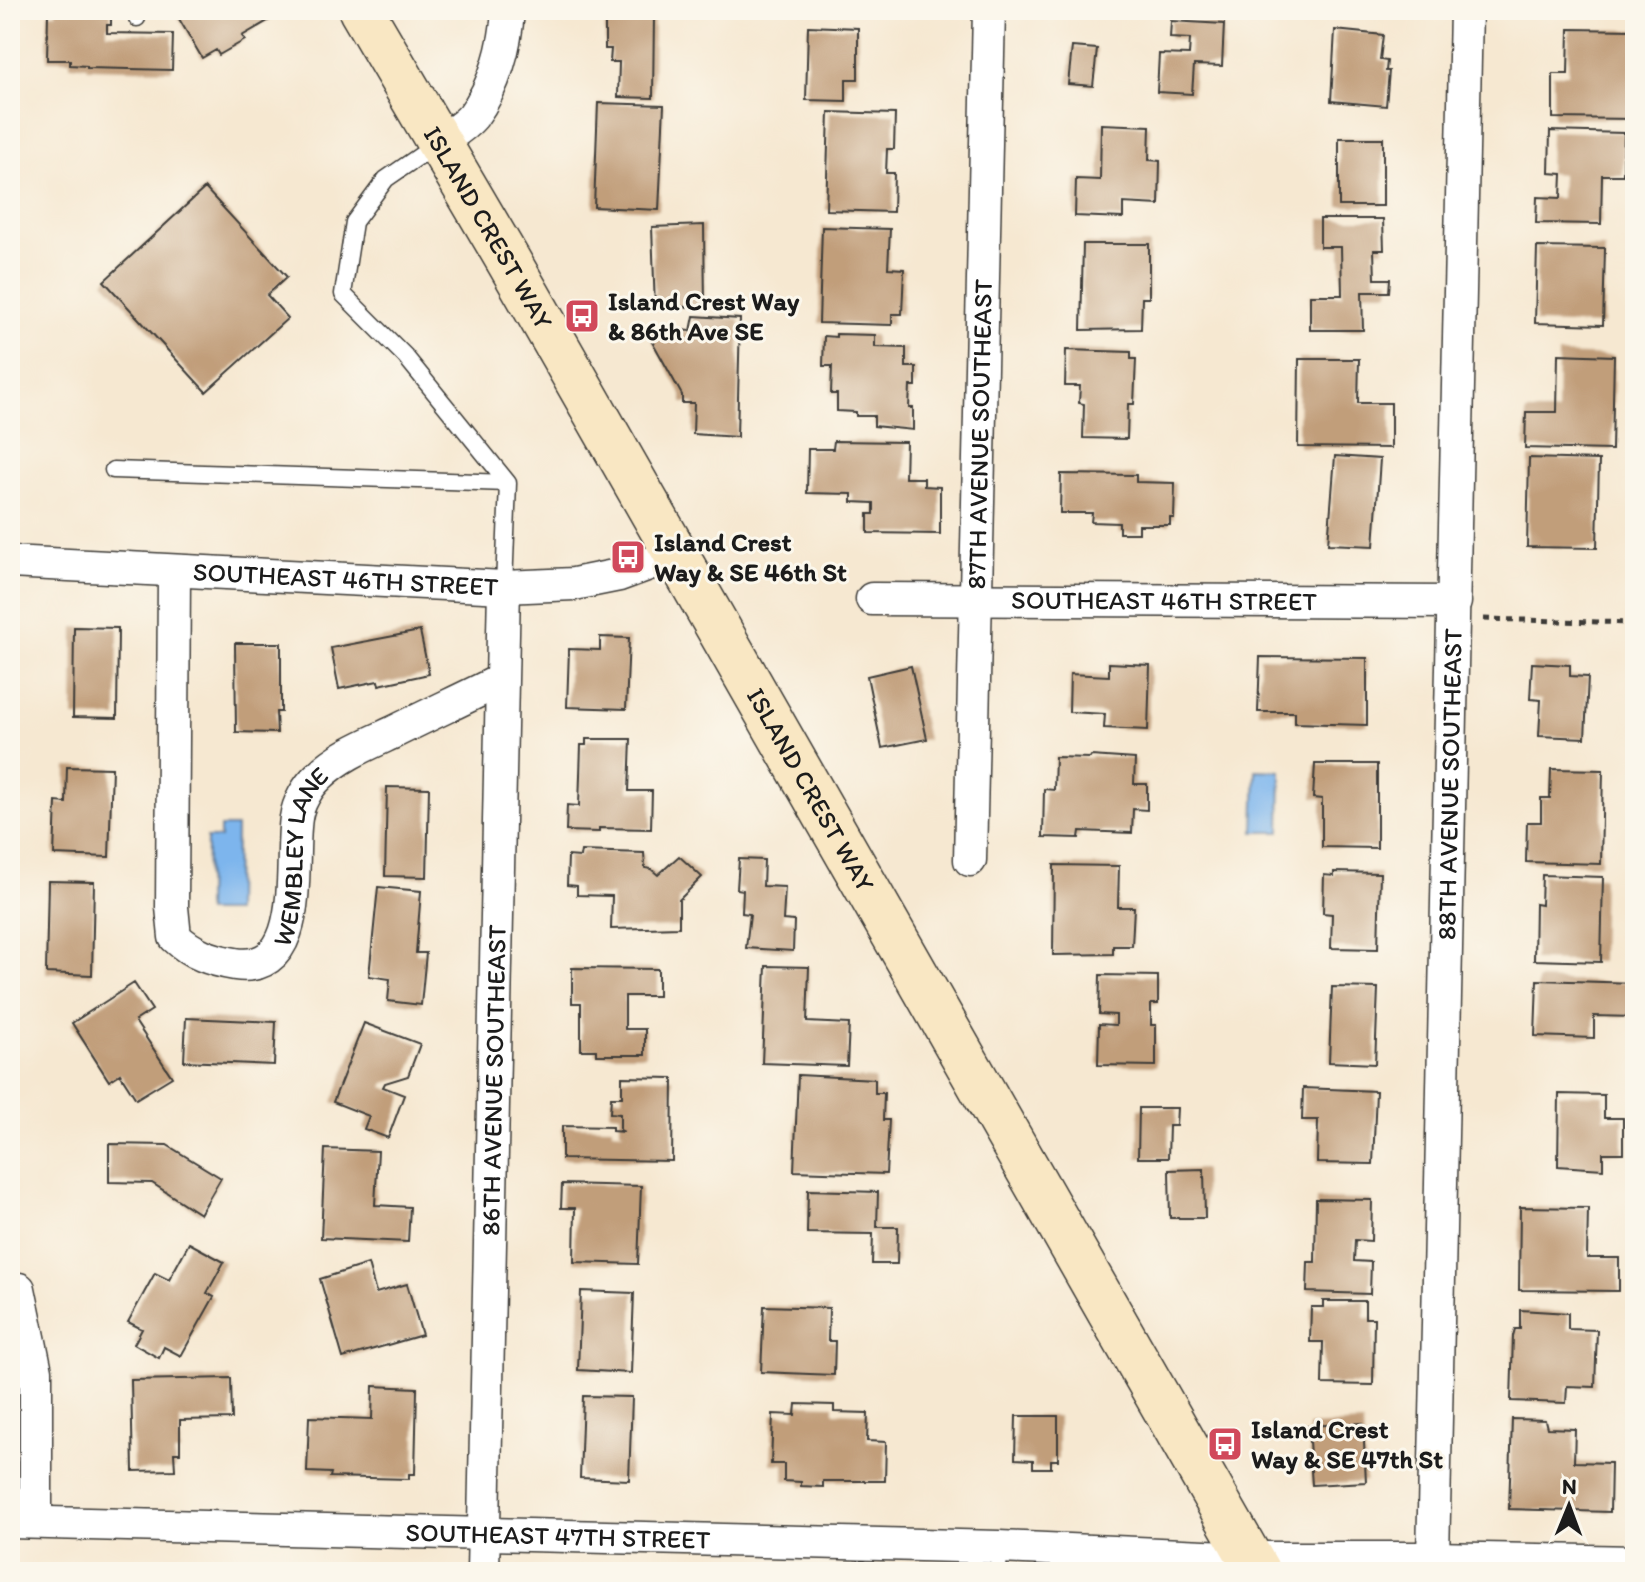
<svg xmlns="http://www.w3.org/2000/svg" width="1645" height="1582" font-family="Itim,sans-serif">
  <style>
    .water { fill: #7db5ed; stroke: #4c6884; stroke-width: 2 }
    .building { fill: #c19e7a }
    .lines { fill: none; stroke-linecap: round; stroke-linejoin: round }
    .lane-casing { stroke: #3d3b37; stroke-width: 19 }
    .street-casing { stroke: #3d3b37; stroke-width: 35 }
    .secondary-casing { stroke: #3d3b37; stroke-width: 47 }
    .path { stroke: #3d3b37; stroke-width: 5; stroke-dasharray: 6 6; stroke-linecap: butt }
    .lane { stroke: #fff; stroke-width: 16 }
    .street { stroke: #fff; stroke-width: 32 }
    .secondary { stroke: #f9e7c3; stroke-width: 44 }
    .labels { text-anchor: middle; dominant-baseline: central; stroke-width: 6; stroke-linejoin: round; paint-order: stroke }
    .street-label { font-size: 26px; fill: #1c1c1c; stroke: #fbf7ec }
    .poi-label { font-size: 26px; font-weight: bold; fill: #1c1c1c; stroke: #fbf7ec; text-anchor: start }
  </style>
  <rect width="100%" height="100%" fill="#fbf7ec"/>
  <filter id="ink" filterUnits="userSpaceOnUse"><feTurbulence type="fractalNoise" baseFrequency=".0125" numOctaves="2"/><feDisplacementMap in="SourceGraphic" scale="16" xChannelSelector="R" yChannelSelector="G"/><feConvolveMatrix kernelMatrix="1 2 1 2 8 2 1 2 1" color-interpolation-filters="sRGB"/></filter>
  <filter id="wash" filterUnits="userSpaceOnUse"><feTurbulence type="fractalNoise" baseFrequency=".006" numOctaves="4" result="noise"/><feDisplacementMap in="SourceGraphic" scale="32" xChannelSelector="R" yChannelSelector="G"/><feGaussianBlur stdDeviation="1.8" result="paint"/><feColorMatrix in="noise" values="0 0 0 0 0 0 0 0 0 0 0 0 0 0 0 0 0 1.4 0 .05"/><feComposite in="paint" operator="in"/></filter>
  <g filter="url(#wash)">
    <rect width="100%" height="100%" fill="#f6e8d1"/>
    <path class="water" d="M1256,770L1281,771L1280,832H1254Z
      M220,827H236L235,912H206L207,838H220Z"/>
    <g id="blocks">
      <path class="building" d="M56,10H111V25H107V33L173,34L172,70L87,68V66L70,65V60H47L48,13H56Z
        M178,10H281L283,12L242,36L245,40L219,55L216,50L202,58L175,12Z
        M605,14L654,15L653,98L618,97L619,62H610L611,49H605Z
        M1171,21L1224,24L1222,66L1194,65L1192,94L1157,92L1159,54L1189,55L1190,39L1170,38Z
        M808,26L858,28V79H846V101L806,100Z
        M1569,29L1635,30V119L1553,118V74H1568Z
        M1335,30L1383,35L1380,60L1387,61L1386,71H1389L1386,106L1331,101Z
        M1072,47L1097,49L1093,86L1068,84Z
        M598,103L664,105L659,210L594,207Z
        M829,112L895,114L894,149H887L886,173H894L893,212L826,210Z
        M1101,124L1150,126L1149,160L1160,161L1159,205L1123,203V218L1075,216L1076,179L1100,180Z
        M1550,131L1624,133L1623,175H1602L1601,224L1536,223L1537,197L1561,198L1562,174L1549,173Z
        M1339,138H1383V206H1339Z
        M205,188L287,277L267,295L288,318L206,392L104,281Z
        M1320,219H1383L1384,250H1374L1375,279H1390L1389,292H1362L1363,330H1310V295H1342L1341,247H1320Z
        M704,225L705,306L655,308L652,227Z
        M822,227L890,229L888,268L904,269L902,314H892V325L819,323Z
        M1083,244H1149V298H1142L1141,329L1081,330Z
        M1537,247L1605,248L1603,325L1535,323Z
        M694,316L740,319L737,437L693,434L694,403H682V395L647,332L657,328L691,331Z
        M836,334L875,335V347L906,348V367H916V386H910L909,408H913V430L874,426V416H856V412L837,411V394H831L832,366H823L824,336L836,337Z
        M1066,350L1131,352V359H1136L1134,404H1128L1127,439L1083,438L1084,404L1079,403L1080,386H1065Z
        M1558,354L1614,356L1612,450L1525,448L1526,412H1557Z
        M1299,359H1359L1358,403H1391V448L1298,447Z
        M834,441L906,442L905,478H924V486L940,487V534L868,533V514H874V503L852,502V494L807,493L808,449H833Z
        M1335,456L1380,459L1374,546L1328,544Z
        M1529,458L1599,460L1597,548L1527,547Z
        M1061,474L1136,475V482L1175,483L1174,518H1170V525H1139V533H1119V523L1091,522L1092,513H1060Z
        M74,627L118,628L117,718L73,717Z
        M420,631L429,674L379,685L378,681L339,689L331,648Z
        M600,637L629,638L626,709L567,707L569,649L600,650Z
        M235,643H281V712H276L277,733L236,732Z
        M1260,657L1367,658V725L1295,723V712H1258Z
        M1109,663L1150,665L1148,730L1104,728L1105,714L1069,712L1070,674L1109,676Z
        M1532,663L1570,665V676L1588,677L1585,738L1539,736L1541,700L1530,699Z
        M911,666L927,739L882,748L867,676Z
        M586,739H631L629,791H652L651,829L599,828V832L566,831L567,805L579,806L581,745H586Z
        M1091,756L1135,759L1134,784H1147V810L1133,809L1132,833L1080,831L1079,838L1043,837L1044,789L1054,790L1055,757L1090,758Z
        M1315,764H1377V848L1322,847V799L1313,798Z
        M67,767L112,768L109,857L54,855L56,802L66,803Z
        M1551,769L1603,770L1601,864L1526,862L1527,822H1541V798H1550Z
        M387,787L429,788L427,877L385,876Z
        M581,851L644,853L645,868L651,869L658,875L679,856L702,877L679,900V927L611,929L612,896L577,895V886L567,885L568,856L580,857Z
        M739,859L764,860L763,886L785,887L783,920L794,921L793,951L746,948L750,914L742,913L743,890L737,889Z
        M1054,865L1119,866L1118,907H1134L1132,946H1113V954L1053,955Z
        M1334,872L1380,873L1378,949L1331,948L1332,914L1323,913L1324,875L1334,876Z
        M1542,875L1603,877L1601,962L1534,960L1535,904L1541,905Z
        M48,881L94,882L92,975L46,973Z
        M378,887L421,891L416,953H426L421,1005L388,1001L390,979L369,976Z
        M766,966L809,967L807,1022L849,1024L847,1066L762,1063Z
        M572,968L658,969V996H625V1029H645V1055H596V1050H581V1003H572Z
        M1100,975L1158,976V1004H1151V1025H1156V1066L1098,1065L1099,1024L1116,1025V1015L1099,1014Z
        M1537,980L1635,983V1017L1594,1016V1038L1535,1036Z
        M134,983L152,1010L135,1021L172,1077L136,1099L120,1074L109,1081L72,1023Z
        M1332,987L1378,988L1375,1064L1329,1062Z
        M186,1018L276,1022L274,1065L184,1061Z
        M364,1023L420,1044L408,1076L385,1083L383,1087L404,1095L388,1138L364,1129L369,1116L333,1102Z
        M798,1075L875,1079V1093H884L883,1120H889L886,1174L794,1171Z
        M622,1077L673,1078L672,1161L562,1159V1126L612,1127V1131L624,1132L620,1130V1114L610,1113L611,1097H622Z
        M1303,1088L1376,1091L1373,1164L1317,1163L1318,1120H1302Z
        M1559,1094L1604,1095V1118H1623V1153H1603V1169L1558,1166Z
        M1139,1108H1177L1176,1126H1169L1168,1158H1138Z
        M109,1144L167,1145L221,1178L200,1214L152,1183L109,1182Z
        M325,1149L378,1151L375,1205L410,1207L408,1242L321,1238Z
        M1204,1169L1205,1218H1170L1169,1170Z
        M562,1184L641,1186L638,1264L574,1262L575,1208H561Z
        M808,1190L878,1192L877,1227H898L897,1264H872L873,1234L807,1233Z
        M1316,1199L1372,1200L1371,1241L1355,1240L1354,1261L1371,1262L1370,1294L1307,1292L1308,1262H1315Z
        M1520,1207L1588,1208L1587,1258H1619V1291L1519,1290Z
        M189,1243L224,1262L207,1293L214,1297L181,1356L164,1347L159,1358L134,1344L142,1329L128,1322L155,1273L169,1280Z
        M368,1264L376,1293L407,1284L422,1335L343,1358L320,1279Z
        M581,1291L634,1293L631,1373L578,1370Z
        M1323,1301H1365V1318H1374L1373,1385L1322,1384L1323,1342H1310L1311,1307H1323Z
        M764,1306L829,1308L828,1341H835L834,1375L761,1372Z
        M1520,1310L1568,1313V1329L1597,1330L1595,1387L1567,1386L1566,1403L1511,1401L1513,1336L1515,1329H1520Z
        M231,1378L232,1419L180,1420V1453H174L175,1470L133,1471L131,1380Z
        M373,1386L417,1388L415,1474H409V1479L330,1477L331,1473L307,1472L309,1417L372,1419Z
        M583,1396L632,1397L629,1480L580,1478Z
        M796,1404L834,1405V1412L868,1413L867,1441L886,1442L885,1481H823V1487L801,1486V1482L784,1481V1464H771L773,1414L795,1415Z
        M1016,1416H1058V1460H1051V1468H1033V1460L1015,1459Z
        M1512,1419L1545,1420L1547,1428L1575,1429L1574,1462L1611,1463L1610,1512L1509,1509Z
        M1363,1423L1366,1482L1312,1485L1308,1426Z"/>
    </g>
  </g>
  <g filter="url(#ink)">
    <use href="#blocks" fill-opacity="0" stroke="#3d3b37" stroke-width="2"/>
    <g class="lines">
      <defs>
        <path id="lane" d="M137,18V10
          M437,144L386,179L354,222L343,294L405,356L508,483L504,587
          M113,470L508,483
          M998,1572L999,1547"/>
        <g id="street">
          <path d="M438,143C449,135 464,127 473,116C495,86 506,46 508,10"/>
          <path id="s1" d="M10,562L504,587L574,584L619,575L676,554"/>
          <path id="s2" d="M174,572L172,907L175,937C193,954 211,960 235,964C308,975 289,862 296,818C298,803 308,786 319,776C339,756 366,745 392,733C428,715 465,698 501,680"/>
          <path id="s3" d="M872,599L1455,602"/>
          <path id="s4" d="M970,860L989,10"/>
          <path d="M10,1289H19L36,1371V1522"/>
          <path id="s5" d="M10,1522L999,1547L1250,1558H1433L1635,1562"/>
          <path id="s6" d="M1433,1558L1466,10"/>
          <path id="s7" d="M483,1572L504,587"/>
        </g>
        <g id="secondary">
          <path id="s8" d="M361,10L509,262L1258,1572"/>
        </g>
      </defs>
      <use href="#lane" class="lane-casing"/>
      <use href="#street" class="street-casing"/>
      <use href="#secondary" class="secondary-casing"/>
      <path class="path" d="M1484,619L1635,623"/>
      <use href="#lane" class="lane"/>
      <use href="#street" class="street"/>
      <use href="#secondary" class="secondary"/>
    </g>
  </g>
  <defs>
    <symbol id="bus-square" viewBox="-11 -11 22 22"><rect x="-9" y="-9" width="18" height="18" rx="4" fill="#d1495b" stroke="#fbf7ec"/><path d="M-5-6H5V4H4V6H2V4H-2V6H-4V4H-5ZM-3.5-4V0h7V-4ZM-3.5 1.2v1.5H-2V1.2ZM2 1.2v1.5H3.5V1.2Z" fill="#fff"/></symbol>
  </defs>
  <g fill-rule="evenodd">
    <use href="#bus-square" x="562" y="296" width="40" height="40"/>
    <use href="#bus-square" x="608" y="537" width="40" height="40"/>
    <use href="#bus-square" x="1205" y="1424" width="40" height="40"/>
  </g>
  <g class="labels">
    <g class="street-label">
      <text stroke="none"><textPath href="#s8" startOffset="252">ISLAND CREST WAY</textPath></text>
      <text stroke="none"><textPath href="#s4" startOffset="426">87TH AVENUE SOUTHEAST</textPath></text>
      <text stroke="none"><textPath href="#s1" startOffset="336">SOUTHEAST 46TH STREET</textPath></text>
      <text stroke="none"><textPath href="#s3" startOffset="292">SOUTHEAST 46TH STREET</textPath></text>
      <text stroke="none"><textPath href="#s6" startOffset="774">88TH AVENUE SOUTHEAST</textPath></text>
      <text stroke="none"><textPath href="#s8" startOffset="900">ISLAND CREST WAY</textPath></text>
      <text stroke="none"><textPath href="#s2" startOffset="576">WEMBLEY LANE</textPath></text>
      <text stroke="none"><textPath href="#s7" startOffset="492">86TH AVENUE SOUTHEAST</textPath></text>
      <text stroke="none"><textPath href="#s5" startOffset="548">SOUTHEAST 47TH STREET</textPath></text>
    </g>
    <g class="poi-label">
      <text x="608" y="301">Island Crest Way<tspan x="608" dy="30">&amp; 86th Ave SE</tspan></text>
      <text x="654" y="542">Island Crest<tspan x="654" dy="30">Way &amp; SE 46th St</tspan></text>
      <text x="1251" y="1429">Island Crest<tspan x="1251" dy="30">Way &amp; SE 47th St</tspan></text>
    </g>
  </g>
  <rect width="1645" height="1582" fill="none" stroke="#fbf7ec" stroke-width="40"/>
  <g transform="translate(1569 1506) rotate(1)" stroke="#fbf7ec" stroke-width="6" paint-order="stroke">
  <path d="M0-6L14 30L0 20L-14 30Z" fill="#1c1c1c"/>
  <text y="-12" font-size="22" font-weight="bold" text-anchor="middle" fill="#1c1c1c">N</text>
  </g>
</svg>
